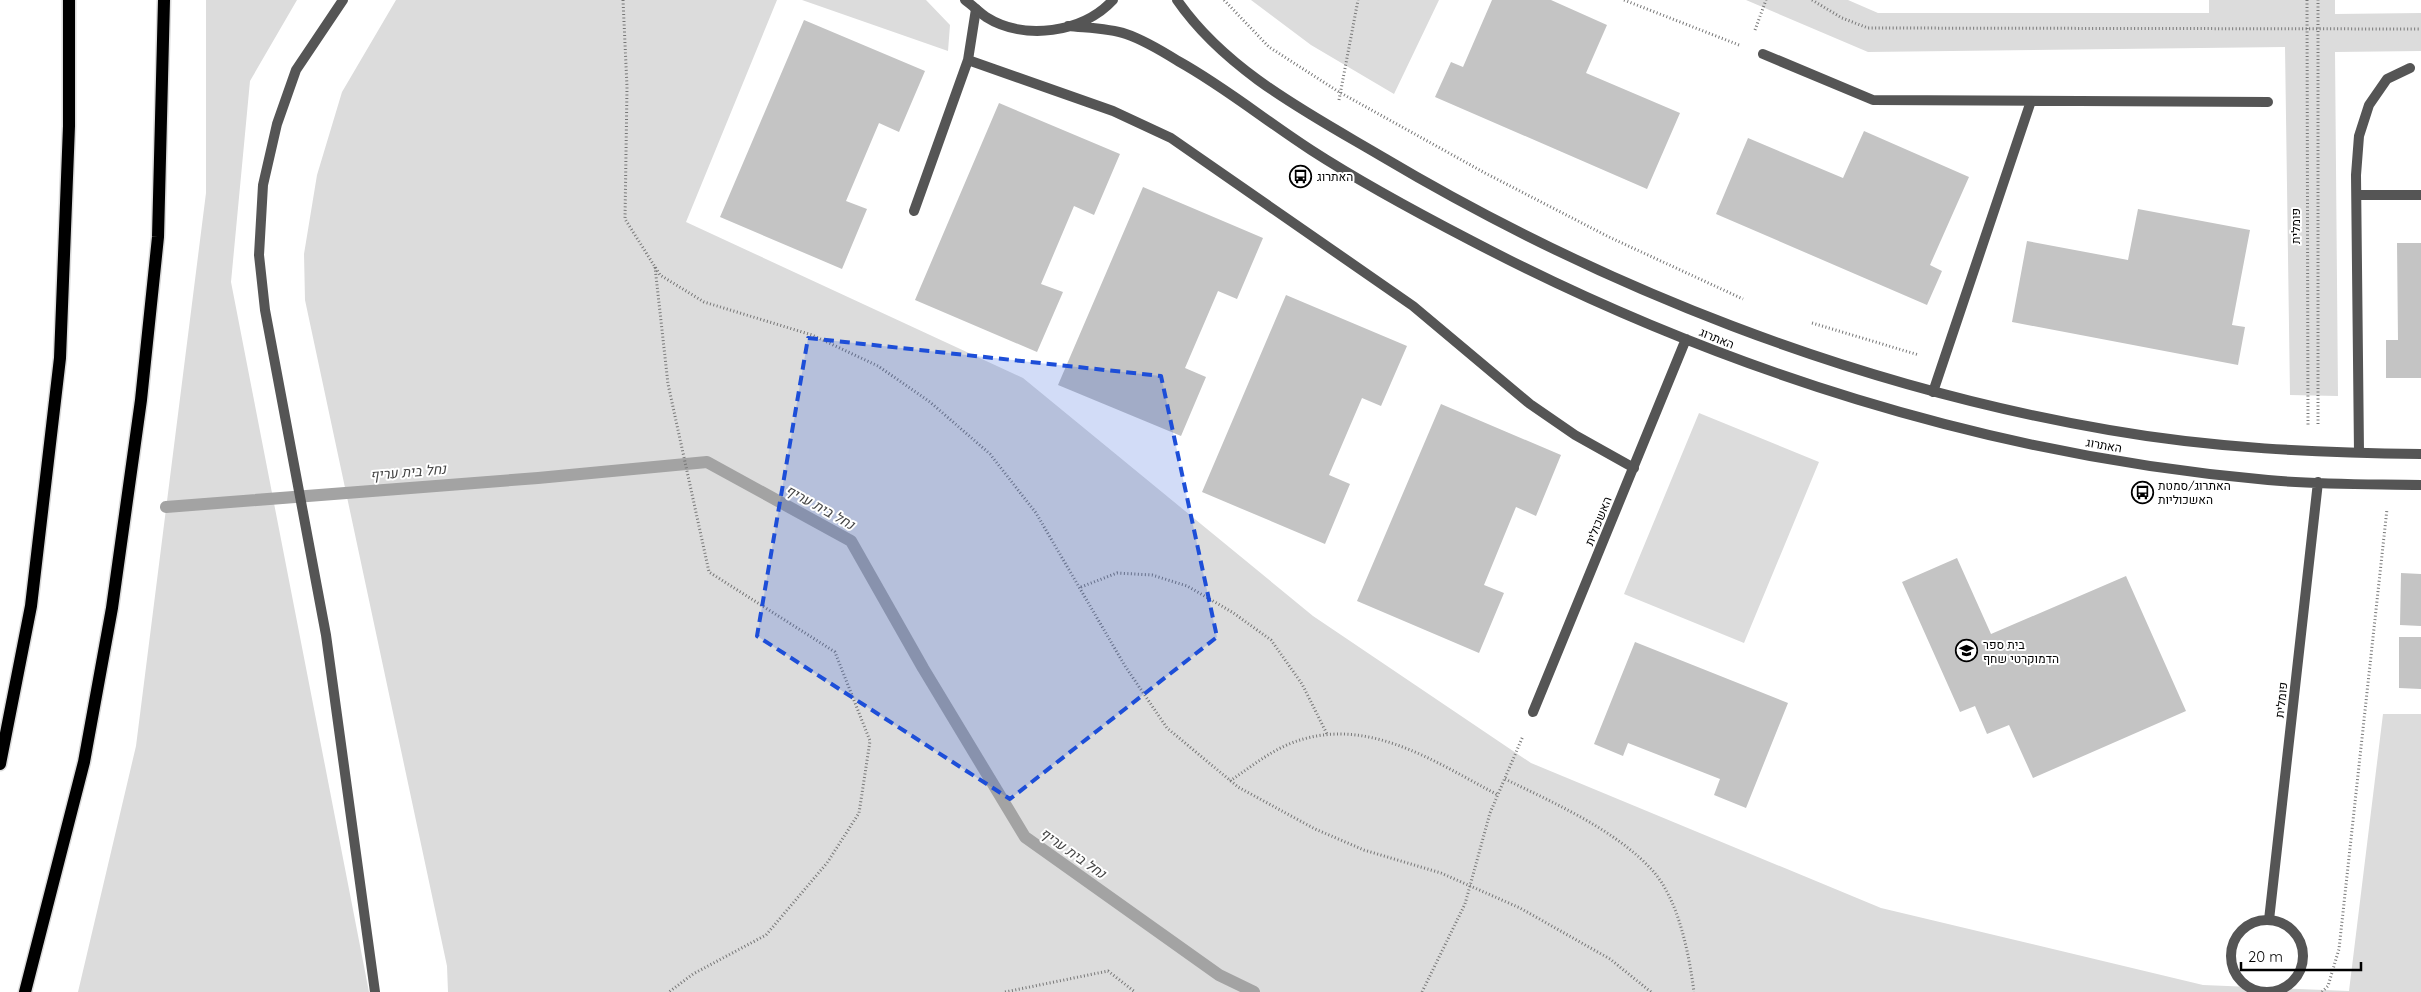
<svg xmlns="http://www.w3.org/2000/svg" width="2421" height="992" font-family="Quicksand,Heebo,sans-serif">
  <style>
    .green { fill: #dcdcdc }
    .lines { fill: none; stroke-linecap: round; stroke-linejoin: round }
    .stream { stroke: #a3a3a3; stroke-width: 12 }
    .building { fill: #c4c4c4 }
    .primary-casing { stroke: #dbdbdb; stroke-width: 15 }
    .path { stroke: #777; stroke-width: 3; stroke-dasharray: 1 2.5; stroke-linecap: butt }
    .lane { stroke: #555; stroke-width: 10 }
    .street { stroke: #555; stroke-width: 10 }
    .primary { stroke: #000; stroke-width: 12 }
    .marked { fill: #1d4ed8; fill-opacity: 0.2; stroke: #1d4ed8; stroke-width: 4; stroke-dasharray: 10 6; stroke-linejoin: round }
    .labels { text-anchor: middle; dominant-baseline: central; stroke-width: 4; stroke-linejoin: round; paint-order: stroke }
    .poi-label { font-size: 12px; fill: #000; stroke: #fff; text-anchor: start }
    .street-label { font-size: 12px; fill: #000; stroke: #fff }
    .water-label { font-size: 14px; font-style: italic; fill: #444; stroke: #fff }
  </style>
  <rect width="100%" height="100%" fill="#fff"/>
  <path class="green" d="M206,0H297L250,81L231,282L369,992H78L136,746L206,193Z
    M396,0H777L686,222L1023,378L1313,616L1531,763L1881,908L2203,985L2349,991L2383,714H2421V992H448L447,966L305,300L304,254L317,175L342,92Z
    M802,0H926L950,25L948,51Z
    M1251,0H1439L1394,94L1311,45Z
    M1746,0H1848L1878,13H2209V0H2335V14L2421,13V51L2335,52L2338,396L2290,395L2285,47L1868,52Z
    M1699,413L1819,462L1744,643L1624,594Z"/>
  <g class="lines">
    <path class="stream" d="M166,507L538,478L707,462L851,541L923,668L1025,837L1219,975L1254,992"/>
  </g>
  <path class="building" d="M1492,0H1551L1607,25L1586,73L1680,113L1647,189L1435,97L1451,62L1463,67Z
    M804,20L925,71L899,132L879,123L846,201L867,209L842,269L720,217Z
    M999,103L1120,154L1094,215L1074,206L1041,284L1063,292L1037,352L915,300Z
    M1864,131L1969,177L1930,265L1942,271L1927,305L1716,214L1748,138L1843,178Z
    M1143,187L1263,238L1237,299L1218,291L1185,368L1206,377L1181,436L1058,385Z
    M2138,209L2250,230L2232,325L2245,327L2238,365L2012,322L2027,241L2128,260Z
    M2397,243H2421V378H2386V340H2398Z
    M1286,295L1407,346L1381,406L1362,398L1329,475L1350,484L1325,544L1202,492Z
    M1441,404L1561,455L1536,516L1516,507L1484,585L1504,593L1479,653L1357,601Z
    M1957,558L1991,634L2126,576L2186,711L2033,778L2009,725L1987,734L1975,706L1960,712L1902,582Z
    M2401,573L2421,574V626L2400,625Z
    M2399,637H2421V689L2399,688Z
    M1635,642L1788,703L1746,808L1714,795L1720,779L1628,743L1623,756L1594,744Z"/>
  <g class="lines">
    <defs>
      <path id="primary" d="M0,764L31,606L60,358L69,126V0
        M25,992L84,762L112,608L141,400L158,237L164,0"/>
    </defs>
    <use href="#primary" class="primary-casing"/>
    <path class="path" d="M623,0L627,87L625,219L660,275L704,302L812,335L878,366L930,402L990,454L1036,513L1125,666L1167,728L1238,787L1315,829L1364,850L1441,873L1520,908L1610,959L1651,992
      M1224,0L1269,47L1339,92L1485,173L1609,237L1743,299
      M1624,0L1739,45
      M1812,0L1842,18L1868,28L2421,29
      M2307,0L2308,425
      M1755,30L1766,0
      M1339,100L1358,0
      M655,267L668,384L709,572L835,652L870,741L859,813L827,863L766,935L693,974L669,992
      M1812,323L1919,355
      M2318,424V0
      M1081,587L1117,573L1152,575L1187,586L1232,612L1271,640L1302,684L1327,734
      M1505,779C1554,803 1616,830 1653,871C1679,901 1689,954 1694,992
      M1230,781C1249,768 1268,753 1289,744C1365,713 1433,761 1498,795
      M1005,992L1108,971L1135,992
      M1422,992L1465,904L1490,813L1523,736
      M2260,992V991
      M2322,992L2328,986L2339,949L2387,509"/>
    <path class="lane" d="M1763,54L1873,100L2268,102
      M968,60L1113,111L1171,138L1413,306L1530,404L1575,435L1634,468
      M2357,195H2421
      M914,211L968,60L976,9
      M1933,392L2031,101
      M2359,452L2356,175L2359,136L2369,105L2387,79L2410,68"/>
    <path class="street" d="M343,0L296,70L277,124L263,185L259,255L265,310L326,635L375,992
      M965,0C972,5 979,12 986,17C1024,41 1083,33 1113,0
      M1177,0C1226,71 1308,113 1381,156C1603,288 1853,386 2109,430C2212,448 2317,453 2421,454
      M1068,26C1087,28 1109,28 1126,34C1144,40 1162,51 1178,61C1225,87 1266,121 1311,150C1362,183 1416,212 1470,240C1716,369 1990,456 2268,480C2319,485 2370,484 2421,485
      M1533,712L1686,339
      M2269,920L2318,482
      M2231 956a36 36 0 1 1 72 0a36 36 0 1 1-72 0Z"/>
    <use href="#primary" class="primary"/>
  </g>
  <path class="marked" d="M808,338L1161,376L1217,637L1010,799L757,636Z"/>
  <defs>
    <symbol id="bus-ring" viewBox="-11 -11 22 22"><circle r="9.5" fill="#fff" stroke="#000" stroke-width="1.5"/><path d="M-5-6H5V4H4V6H2V4H-2V6H-4V4H-5ZM-3.5-4V0h7V-4ZM-3.5 1.2v1.5H-2V1.2ZM2 1.2v1.5H3.5V1.2Z" fill="#000"/></symbol>
    <symbol id="school-ring" viewBox="-11 -11 22 22"><circle r="9.5" fill="#fff" stroke="#000" stroke-width="1.5"/><path d="M0-5L7-2L0 1L-7-2ZM-4 1L0 2.5L4 1V4Q0 6-4 4Z" fill="#000"/></symbol>
  </defs>
  <g fill-rule="evenodd">
    <use href="#bus-ring" x="1288" y="164" width="25" height="25"/>
    <use href="#bus-ring" x="2130" y="480" width="25" height="25"/>
    <use href="#school-ring" x="1954" y="638" width="25" height="25"/>
  </g>
  <g class="labels">
    <g class="poi-label">
      <text x="1317" y="176">האתרוג</text>
      <text x="2158" y="485">האתרוג/סמטת<tspan x="2158" dy="14">האשכוליות</tspan></text>
      <text x="1983" y="644">בית ספר<tspan x="1983" dy="14">הדמוקרטי שחף</tspan></text>
    </g>
    <g class="street-label">
      <text transform="translate(2295 226) rotate(-90)">פומלית</text>
      <text transform="translate(1717 338) rotate(22)">האתרוג</text>
      <text transform="translate(2104 445) rotate(10)">האתרוג</text>
      <text transform="translate(1598 521) rotate(-68)">האשכולית</text>
      <text transform="translate(2281 700) rotate(-84)">פומלית</text>
    </g>
    <g class="water-label">
      <text transform="translate(408 472) rotate(-5)">נחל בית עריף</text>
      <text transform="translate(820 507) rotate(29)">נחל בית עריף</text>
      <text transform="translate(1073 853) rotate(35)">נחל בית עריף</text>
    </g>
  </g>
  <path d="M2241 962v8h120v-8" fill="none" stroke="#000000" stroke-width="2.5"/>
  <text x="2248" y="962" font-size="15" fill="#000000" stroke="#ffffff" stroke-width="4" paint-order="stroke">20 m</text>
</svg>
